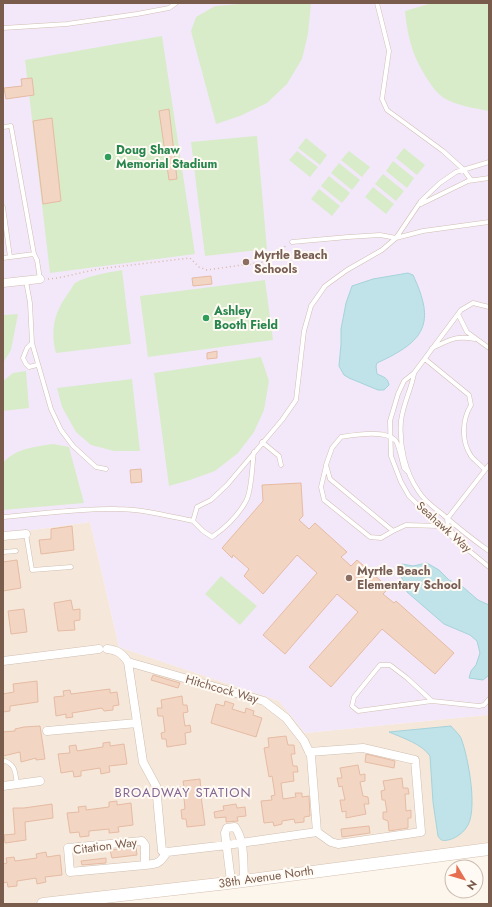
<svg xmlns="http://www.w3.org/2000/svg" width="492" height="907" font-family="Jost,sans-serif">
  <style>
    .residential { fill: #f5e8da }
    .education { fill: #f3e8fa }
    .green { fill: #d8ecc9 }
    .water { fill: #bfe3e8; stroke: #a5d3da }
    .building { fill: #f3d5c3; stroke: #e6bba3 }
    .lines { fill: none; stroke-linecap: round; stroke-linejoin: round }
    .lane-casing { stroke: #d1beb0; stroke-width: 5 }
    .street-casing { stroke: #d1beb0; stroke-width: 9 }
    .secondary-casing { stroke: #d6c0b0; stroke-width: 13 }
    .path { stroke: #d9b8a5; stroke-width: 1.5; stroke-dasharray: 1 3; stroke-linecap: butt }
    .lane { stroke: #fff; stroke-width: 4 }
    .street { stroke: #fff; stroke-width: 8 }
    .secondary { stroke: #fff; stroke-width: 12 }
    .leisure-dot { fill: #2e9e5b; stroke: #fffaf3; stroke-width: 1.5 }
    .education-dot { fill: #8d6e63; stroke: #fffaf3; stroke-width: 1.5 }
    .labels { text-anchor: middle; dominant-baseline: central; stroke-width: 4; stroke-linejoin: round; paint-order: stroke }
    .leisure-label { font-size: 12px; font-weight: bold; fill: #27864d; stroke: #fffaf3; text-anchor: start }
    .education-label { font-size: 12px; font-weight: bold; fill: #785e54; stroke: #fffaf3; text-anchor: start }
    .street-label { font-size: 12px; fill: #7a5c4d; stroke: #fffaf3 }
    .neighbourhood-label { font-size: 13px; letter-spacing: 1px; fill: #846695; stroke: #fffaf3 }
  </style>
  <rect width="100%" height="100%" fill="#fdf6ec"/>
  <path class="residential" d="M90,522L119,647L279,701L305,733L487,715L489,713V843H482L464,852L43,904H3V534Z"/>
  <path class="education" d="M3,3H489V713L487,715L305,733L279,701L119,647L90,522L3,534Z"/>
  <path class="green" d="M253,3H311L308,34L302,59L287,84L267,103L240,116L216,124L191,31L196,17L215,6Z
    M432,3H489V111C475,108 457,106 444,98C439,95 433,88 430,83C413,58 408,40 405,11Z
    M162,36L195,254L50,273L25,60Z
    M257,136L267,249L205,256L191,142Z
    M306,138L327,155L320,165L298,148Z
    M404,148L425,165L417,175L396,158Z
    M297,151L318,167L310,177L289,160Z
    M349,151L370,167L362,177L341,160Z
    M393,161L414,178L407,188L386,171Z
    M339,163L360,180L352,190L331,173Z
    M383,174L404,191L396,201L375,184Z
    M329,176L350,193L342,203L321,186Z
    M373,187L394,204L386,214L365,197Z
    M319,189L340,206L332,216L311,199Z
    M122,270L131,344L56,353C50,331 54,313 67,295C70,291 72,287 74,284C82,277 110,272 122,270Z
    M265,280L273,340L148,357L140,296Z
    M18,314L11,350L3,363V315Z
    M261,357L269,381L264,410L254,432L238,453L215,471L190,480L169,486L154,373Z
    M26,371L29,408L3,411V381L13,373Z
    M132,379L140,451H114L91,445L76,432L62,407L57,388Z
    M53,444L69,447L84,503L3,510V463C16,448 34,447 53,444Z
    M221,576L257,606L240,625L205,594Z"/>
  <path class="water" d="M408,273L413,275C436,324 425,341 377,363L376,366L377,374C384,377 388,378 389,385L384,390H378L349,378L344,375L339,366L341,344V329L346,303L352,286L373,279Z
    M427,563L439,570L449,580L463,587L478,600L489,605V675L483,680L469,678L471,671L476,665L480,653L477,641L470,635L444,624L407,592L400,573L402,564L413,566Z
    M451,726C454,730 459,734 461,738C468,756 479,813 466,828C462,834 454,839 448,840C443,841 441,841 438,836L433,802L430,756C422,744 403,738 389,732Z"/>
  <path class="building" d="M32,78L34,95L6,99L4,88L22,86L21,79Z
    M169,109L177,179L169,180L159,111Z
    M52,118L61,201L43,204L33,121Z
    M211,276L212,284L193,286L192,278Z
    M217,351V358L207,359V353Z
    M141,469L142,482L131,483L130,470Z
    M301,483L303,516L299,520L309,529L315,523L347,552L341,557L351,566L357,560L389,588L383,594L394,603L396,601L454,653L435,674L382,629L331,687L309,667L358,612L337,594L285,654L263,635L317,573L297,555L263,594L244,576L249,569L233,555L232,558L222,548L263,501L262,485Z
    M72,526L74,550L41,554L39,540L51,539V529Z
    M17,560L21,588L3,591V562Z
    M71,600L73,610L80,609V620L74,621L75,630L58,631L54,603Z
    M24,609L27,632L11,634L8,611Z
    M153,675L180,683L178,688L151,680Z
    M37,681L38,702L10,706V711L3,712V694L14,692L13,684Z
    M110,689V693L117,692L119,705L113,706V710L104,711L102,708L72,713L73,717L66,718V714L56,716L54,697L64,696L63,691L70,690L71,694Z
    M182,696L183,705H187L188,712L183,713L185,726L190,725L191,732L185,733L186,744L167,747L166,739H162L161,733L165,732L163,716H158L157,708H162L161,700Z
    M225,701L234,704L232,709L245,713L246,708L254,711L253,715L262,718L256,737L211,723L216,704L224,706Z
    M40,726L45,759L36,760V758L21,762L20,752L3,756V732L15,731V729L24,727Z
    M286,736L288,745H294L295,754H291L293,766H297L298,772H293L294,781L281,783L283,799L296,797L295,793H302V797L309,796L310,816L304,817V822L295,823L294,819L282,821V824L274,826L273,822L264,823L261,801L272,800L271,796L275,795L272,776L269,777L264,748L269,747L268,738Z
    M110,742V746L124,744L127,764L109,766L110,772L101,774L100,768L81,771V776L74,777L73,771L61,773L58,754L70,753L69,746L76,745L77,751L103,747V743Z
    M366,754L395,761L394,768L365,762Z
    M358,765L360,775L365,774V781L360,782L363,796L368,797L369,804H364L366,814L346,818V811L342,812L340,800H345L342,786L339,787L337,778H342L340,768Z
    M402,778L403,788H408L409,794H405L406,811L411,810V818H408V828L389,831L388,821L383,819V812H387L385,800H382L381,791L385,790L383,781Z
    M200,779L201,790L205,789L206,795L201,796L205,825L187,827L186,819H182L181,810L185,809L184,798H180L179,787H184L183,781Z
    M117,801V805L131,803L133,825L118,827L119,832L109,833V829L89,831V836L80,837L79,832L70,833L67,813L79,812L78,807L86,806V810L109,807V802Z
    M52,804L53,818L25,822L26,840L5,843L4,835L15,834L13,808H24Z
    M236,804L237,808L245,807L246,816L237,817L238,821L226,822V817L215,818L214,812L224,810L223,806Z
    M369,826L370,833L342,837L341,829Z
    M136,847L137,855L112,858L110,850Z
    M46,852L47,857L60,855L62,875L45,877L46,882L37,884L36,878L17,881V886L8,887L7,882L3,883V864L7,863L6,858L14,857L15,861L37,858L36,854Z
    M106,858V863L82,865L81,861Z"/>
  <g class="lines">
    <defs>
      <path id="lane" d="M377,3L389,51L382,99L387,110L443,151L463,169L471,180
        M3,28L67,24L137,14L169,8L176,3
        M3,127L11,126L34,254L3,258
        M421,204L468,181L489,178
        M3,207L10,257
        M292,242L348,237L380,235L396,238L423,231L489,222
        M34,254L37,260L40,279
        M26,281L30,303L32,343L51,409L61,430L73,446L96,467L106,469
        M489,307L473,303L461,310L414,373L404,381L398,394L390,421L391,456L401,482L409,496L439,526L489,567
        M458,314L467,332L489,348
        M32,343L27,348L23,358L26,364L29,367L37,365
        M432,348C451,340 454,335 475,339
        M425,359L469,395L471,405C462,420 461,441 471,456C475,461 481,465 485,470
        M414,374C411,390 403,404 401,421C399,445 405,472 419,492C424,500 433,507 441,513C456,526 472,539 489,551
        M262,442L279,456L281,465
        M254,452C252,464 252,491 246,501C238,516 225,528 212,537L203,531L193,521L197,507L211,500L227,485L282,420L296,400L304,331L311,306L325,286L347,270L382,250L396,238L421,201L440,183L456,172L489,162
        M326,466L321,487L324,500L370,537L381,538L393,531
        M407,471L404,468C402,461 399,446 396,441C386,429 354,435 341,437L332,448L326,465L330,479L393,531L406,525L439,526
        M3,517C41,514 79,508 117,509C143,509 168,516 193,521
        M26,534L32,570L71,567
        M455,536L448,527L447,519L489,465
        M3,552L16,551
        M432,701L407,678L390,665H380L354,697L352,706L358,711L432,701L479,706L484,705L489,699
        M3,762L5,761C16,765 15,773 17,784"/>
      <path id="street" d="M3,283L40,279
        M3,536L26,534
        M107,649C117,650 122,653 128,662L143,762L156,786L162,851L167,852L227,845L317,832L331,842L338,844L421,832L415,760L363,748L309,752
        M3,661L99,649
        M128,662L264,701L286,718L304,741L311,756L317,832
        M47,731L137,723
        M3,786L40,781
        M145,865V845L142,841L68,848L70,872L145,865C158,864 160,863 167,852
        M231,881L225,833L227,828L235,827C245,841 243,863 244,880"/>
      <path id="secondary" d="M43,904L228,883L489,849"/>
    </defs>
    <use href="#lane" class="lane-casing"/>
    <use href="#street" class="street-casing"/>
    <use href="#secondary" class="secondary-casing"/>
    <path class="path" d="M48,279L58,278L98,269L190,258L199,267L207,270L263,262L278,250L288,245"/>
    <use href="#lane" class="lane"/>
    <use href="#street" class="street"/>
    <use href="#secondary" class="secondary"/>
  </g>
  <g class="leisure-dot">
    <circle cx="108" cy="157" r="4"/>
    <circle cx="206" cy="318" r="4"/>
  </g>
  <g class="education-dot">
    <circle cx="246" cy="262" r="4"/>
    <circle cx="349" cy="578" r="4"/>
  </g>
  <g class="labels">
    <g class="leisure-label">
      <text x="116" y="150">Doug Shaw<tspan x="116" dy="14">Memorial Stadium</tspan></text>
      <text x="214" y="311">Ashley<tspan x="214" dy="14">Booth Field</tspan></text>
    </g>
    <g class="education-label">
      <text x="254" y="255">Myrtle Beach<tspan x="254" dy="14">Schools</tspan></text>
      <text x="357" y="571">Myrtle Beach<tspan x="357" dy="14">Elementary School</tspan></text>
    </g>
    <g class="street-label">
      <text transform="translate(444 527) rotate(42)">Seahawk Way</text>
      <text transform="translate(222 689) rotate(16)">Hitchcock Way</text>
      <text transform="translate(105 846) rotate(-7)">Citation Way</text>
      <text transform="translate(266 877) rotate(-8)">38th Avenue North</text>
    </g>
    <g class="neighbourhood-label">
      <text x="183" y="792">BROADWAY STATION</text>
    </g>
  </g>
  <rect width="492" height="907" fill="none" stroke="#7a5c4d" stroke-width="8"/>
  <g transform="translate(464 879) rotate(128)"><circle r="19" fill="#fffaf3" stroke="#cabbb1"/>
  <path d="M0-3L7 15L0 10L-7 15Z" fill="#e76f51"/>
  <text y="-6" font-size="11" font-weight="bold" text-anchor="middle" fill="#7a5c4d">N</text>
  </g>
</svg>
